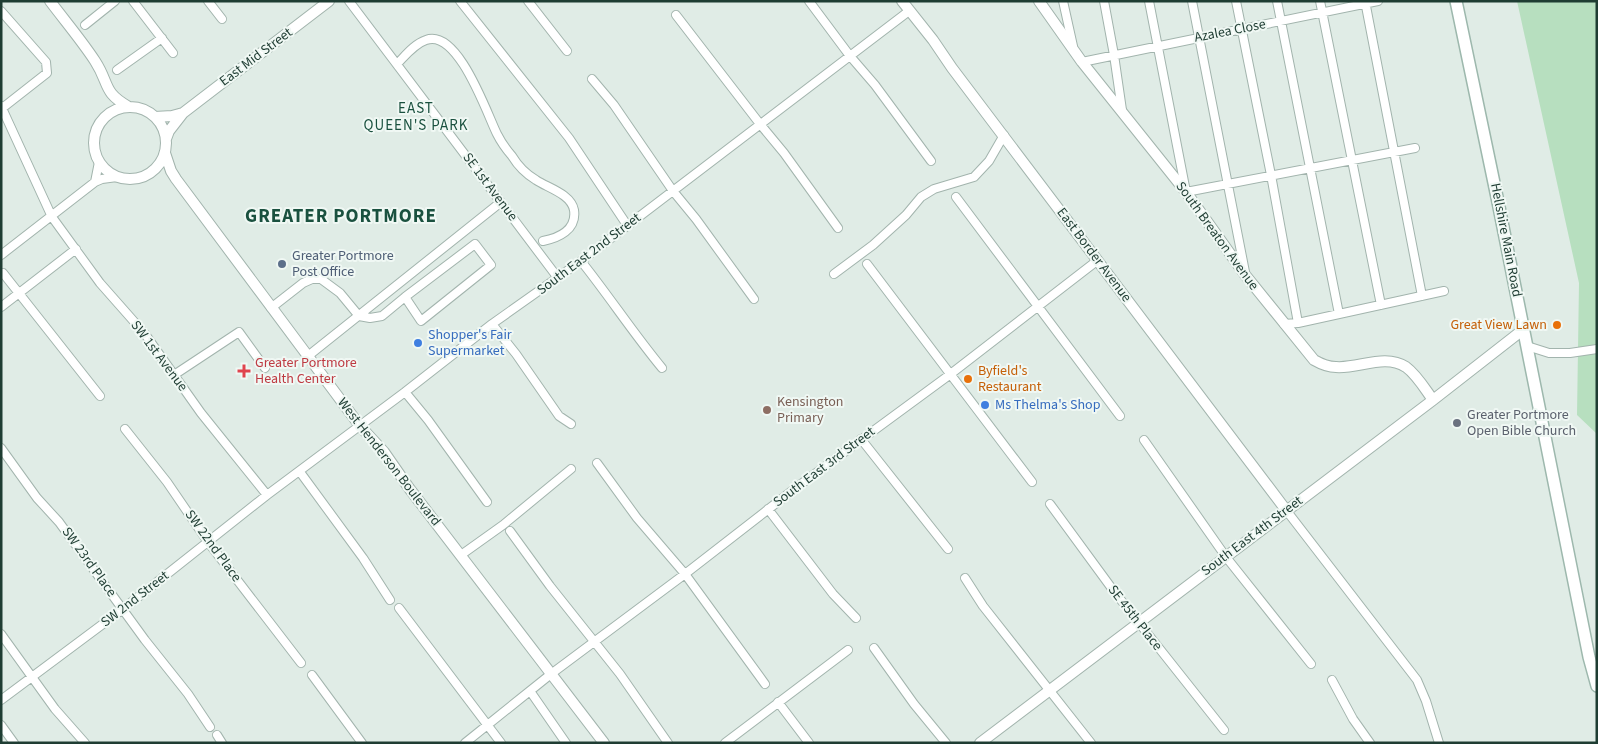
<svg xmlns="http://www.w3.org/2000/svg" width="1598" height="744" font-family="'Source Sans 3',sans-serif">
  <style>
    .green { fill: #b7dfbf }
    .lines { fill: none; stroke-linecap: round; stroke-linejoin: round }
    .minor-casing { stroke: #a2b4ad; stroke-width: 10 }
    .tertiary-casing { stroke: #a2b4ad; stroke-width: 12 }
    .secondary-casing { stroke: #9db8ad; stroke-width: 14 }
    .minor { stroke: #fff; stroke-width: 8 }
    .tertiary { stroke: #fff; stroke-width: 10 }
    .secondary { stroke: #fff; stroke-width: 11 }
    .service-dot { fill: #5c6f8a; stroke: #f0f8f4; stroke-width: 2 }
    .food-dot { fill: #e8710a; stroke: #f0f8f4; stroke-width: 2 }
    .shop-dot { fill: #3f7fe0; stroke: #f0f8f4; stroke-width: 2 }
    .health-dot { fill: #e0444e; stroke: #f0f8f4; stroke-width: 2 }
    .education-dot { fill: #8d6e63; stroke: #f0f8f4; stroke-width: 2 }
    .worship-dot { fill: #6b7280; stroke: #f0f8f4; stroke-width: 2 }
    .labels { text-anchor: middle; dominant-baseline: central; stroke-width: 4; stroke-linejoin: round; paint-order: stroke }
    .street-label { font-size: 14px; fill: #1f3d33; stroke: #f0f8f4 }
    .service-label { font-size: 14px; fill: #4e5e75; stroke: #f0f8f4; text-anchor: start }
    .food-label { font-size: 14px; fill: #c56008; stroke: #f0f8f4; text-anchor: end }
    .shop-label { font-size: 14px; fill: #366cbe; stroke: #f0f8f4; text-anchor: start }
    .health-label { font-size: 14px; fill: #be3a42; stroke: #f0f8f4; text-anchor: start }
    .education-label { font-size: 14px; fill: #785e54; stroke: #f0f8f4; text-anchor: start }
    .worship-label { font-size: 14px; fill: #5b616d; stroke: #f0f8f4; text-anchor: start }
    .neighbourhood-label { font-size: 15px; letter-spacing: 1px; fill: #1a513f; stroke: #f0f8f4 }
    .district-label { font-size: 19px; font-weight: bold; letter-spacing: 1px; fill: #1a513f; stroke: #f0f8f4 }
  </style>
  <rect width="100%" height="100%" fill="#e0ece6"/>
  <path class="green" d="M1517,1H1597V434L1577,415L1579,283Z"/>
  <g class="lines">
    <defs>
      <path id="minor" d="M133,1L173,53
        M208,1L222,19
        M349,1L558,278
        M460,1L569,138L627,225
        M528,1L567,51
        M809,1L850,56L875,85L931,161
        M1063,1L1073,46
        M1104,1L1114,55L1122,110
        M1149,1L1186,192L1415,148
        M1192,1L1245,272
        M1236,1L1271,175L1298,323
        M1277,1L1339,314
        M1320,1L1381,305
        M1365,1L1422,296
        M1,11L46,62L47,73L1,109
        M676,15L760,124L784,153L838,228
        M85,25L115,1
        M1082,62L1378,1
        M397,64C405,56 414,44 426,40C458,28 487,114 497,134C501,142 506,149 512,156C518,166 526,174 536,180C548,188 571,194 574,210C577,230 558,238 543,241
        M117,70L162,38
        M592,79L614,105L673,191L696,219L754,299
        M1,106L52,217L100,283L145,334L201,413L267,495
        M95,182L99,162
        M956,197L1120,416
        M1,255L95,182L102,179L117,177
        M581,261C609,296 633,333 662,368
        M867,264L1032,482
        M3,273L100,396
        M834,274L873,245L906,215L921,197L934,189L974,177L989,161L1004,135
        M1,307L76,249
        M271,308L303,283L312,279H321L340,293L359,316L370,318L382,316L405,297L475,244L491,265L421,321L405,297
        M492,324L516,354L559,416L571,424
        M1284,324L1298,323L1444,291
        M1527,346L1549,353H1570L1597,349
        M308,356L501,202
        M174,375L239,332L265,368
        M405,392L428,420L487,502
        M125,429L167,482L208,542L301,663
        M861,439L948,549
        M1144,440L1226,557L1311,664
        M1,448L37,498L59,522L145,640L188,694L210,727
        M597,463L637,518L685,574L765,684
        M300,472L363,558L390,600
        M1050,504L1113,590L1224,730
        M768,509L833,594L856,618
        M1286,510L1417,680L1426,701L1439,743
        M510,531L550,586L620,674L668,743
        M461,555L503,525L571,469
        M965,578L983,606L1091,743
        M399,608L501,743
        M1,634L55,709L85,743
        M874,648L914,704L946,743
        M312,675L362,743
        M1332,680L1353,719L1370,743
        M530,691L566,743
        M1,700L123,609L267,495L405,392L492,324L581,261L909,11
        M778,702L809,743
        M1,725L14,743
        M217,735L222,743
        M465,743L551,674L685,574L797,487L948,376L1098,260
        M725,743L848,650"/>
      <path id="tertiary" d="M50,1C65,21 82,41 95,61C110,84 102,92 129,107
        M902,1L933,40L952,68L1286,510
        M1039,1L1082,62L1186,192L1246,276L1314,360C1321,364 1328,367 1336,367C1358,369 1385,353 1406,367C1417,375 1425,389 1433,400
        M94 143a36 36 0 1 1 72 0a36 36 0 1 1-72 0Z
        M155,117L172,116L183,113
        M166,139L169,131L183,113L329,1
        M165,153L171,171L176,179L360,426L384,452L409,488L604,743
        M980,743L1433,400L1524,329"/>
      <path id="secondary" d="M1456,1L1498,202L1589,657L1597,686"/>
    </defs>
    <use href="#minor" class="minor-casing"/>
    <use href="#tertiary" class="tertiary-casing"/>
    <use href="#secondary" class="secondary-casing"/>
    <use href="#minor" class="minor"/>
    <use href="#tertiary" class="tertiary"/>
    <use href="#secondary" class="secondary"/>
  </g>
  <circle class="service-dot" cx="282" cy="264" r="5"/>
  <g class="food-dot">
    <circle cx="1557" cy="325" r="5"/>
    <circle cx="968" cy="379" r="5"/>
  </g>
  <g class="shop-dot">
    <circle cx="418" cy="343" r="5"/>
    <circle cx="985" cy="405" r="5"/>
  </g>
  <path class="health-dot" d="M241.5 363.5h5v5h5v5h-5v5h-5v-5h-5v-5h5z"/>
  <circle class="education-dot" cx="767" cy="410" r="5"/>
  <circle class="worship-dot" cx="1457" cy="423" r="5"/>
  <g class="labels">
    <g class="street-label">
      <text transform="translate(1230 31) rotate(-11)">Azalea Close</text>
      <text transform="translate(256 57) rotate(-37)">East Mid Street</text>
      <text transform="translate(490 187) rotate(53)">SE 1st Avenue</text>
      <text transform="translate(1217 236) rotate(54)">South Breaton Avenue</text>
      <text transform="translate(1506 240) rotate(79)">Hellshire Main Road</text>
      <text transform="translate(589 254) rotate(-37)">South East 2nd Street</text>
      <text transform="translate(1094 255) rotate(53)">East Border Avenue</text>
      <text transform="translate(159 356) rotate(53)">SW 1st Avenue</text>
      <text transform="translate(389 462) rotate(52)">West Henderson Boulevard</text>
      <text transform="translate(824 467) rotate(-37)">South East 3rd Street</text>
      <text transform="translate(1252 536) rotate(-37)">South East 4th Street</text>
      <text transform="translate(213 546) rotate(54)">SW 22nd Place</text>
      <text transform="translate(89 562) rotate(54)">SW 23rd Place</text>
      <text transform="translate(135 599) rotate(-38)">SW 2nd Street</text>
      <text transform="translate(1135 618) rotate(52)">SE 45th Place</text>
    </g>
    <g class="service-label">
      <text x="292" y="256">Greater Portmore<tspan x="292" dy="16">Post Office</tspan></text>
    </g>
    <g class="food-label">
      <text x="1547" y="325">Great View Lawn</text>
      <text x="978" y="371" text-anchor="start">Byfield's<tspan x="978" dy="16">Restaurant</tspan></text>
    </g>
    <g class="shop-label">
      <text x="428" y="335">Shopper's Fair<tspan x="428" dy="16">Supermarket</tspan></text>
      <text x="995" y="405">Ms Thelma's Shop</text>
    </g>
    <g class="health-label">
      <text x="255" y="363">Greater Portmore<tspan x="255" dy="16">Health Center</tspan></text>
    </g>
    <g class="education-label">
      <text x="777" y="402">Kensington<tspan x="777" dy="16">Primary</tspan></text>
    </g>
    <g class="worship-label">
      <text x="1467" y="415">Greater Portmore<tspan x="1467" dy="16">Open Bible Church</tspan></text>
    </g>
    <g class="neighbourhood-label">
      <text x="416" y="108">EAST<tspan x="416" dy="17">QUEEN'S PARK</tspan></text>
    </g>
    <g class="district-label">
      <text x="341" y="216">GREATER PORTMORE</text>
    </g>
  </g>
  <rect width="1598" height="744" fill="none" stroke="#1f3d33" stroke-width="5"/>
</svg>
